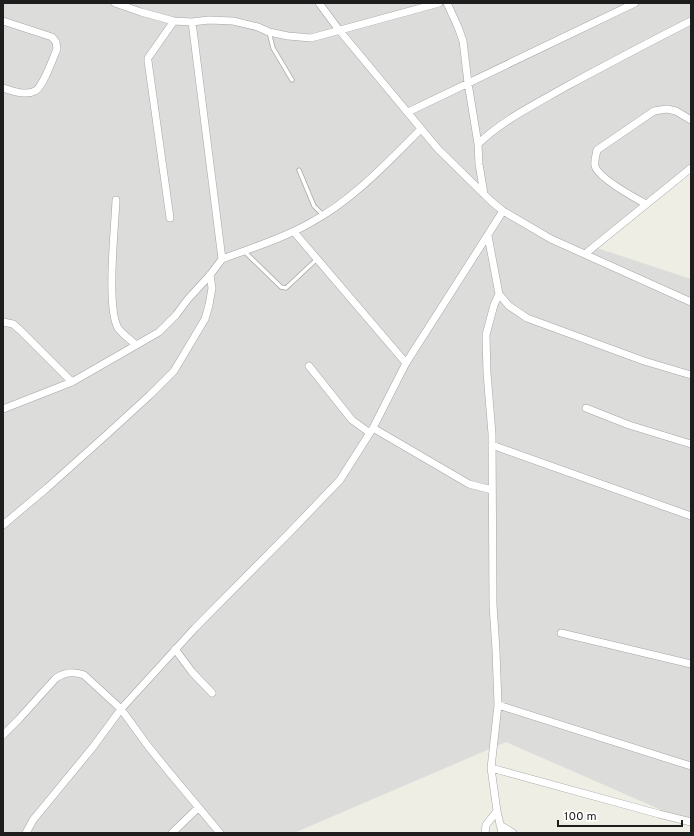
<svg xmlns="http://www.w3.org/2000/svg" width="694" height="836" font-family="Overpass,sans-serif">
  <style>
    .residential { fill: #dcdcdb }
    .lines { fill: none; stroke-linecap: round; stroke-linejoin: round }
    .service-casing { stroke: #a5a5a5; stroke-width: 5 }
    .minor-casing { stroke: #a5a5a5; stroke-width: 8 }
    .service { stroke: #fff; stroke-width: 3.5 }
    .minor { stroke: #fff; stroke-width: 7 }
  </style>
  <rect width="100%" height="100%" fill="#efeee5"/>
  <path class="residential" d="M3,3H691V171L594,247L691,279V823L506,742L294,833H3Z"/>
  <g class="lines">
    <defs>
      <path id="service" d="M269,32L273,48L292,80
        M299,170L314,206L323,215
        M245,252L281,287L286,288L317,259"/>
      <path id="minor" d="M115,3L141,12L174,21L192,22L209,20L233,21L258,27L269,32L288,36L311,38L439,3
        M319,3L339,30L438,149L492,202L503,211L551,239L691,302
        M447,3L458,27L463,41L468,83L478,144
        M3,21L52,37L56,42L57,49C53,58 43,87 35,91C26,96 12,91 3,88
        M192,22L222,259C251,248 282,239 310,223C353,200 387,163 421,129
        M408,112L635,3
        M484,194L479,164L478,144C504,119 536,104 567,86C608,64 649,42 691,21
        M116,200C115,227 106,307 118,328C122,334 131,340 136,345
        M646,204C635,198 598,178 595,166C594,161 596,155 597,150L654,111L667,109L676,111L691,120
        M170,218L148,61V58L174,21
        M294,232L406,363
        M488,236L499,294L509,306L527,318L644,361L691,375
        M585,254L691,168
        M499,294L494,305L486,335L487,373L492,434L493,605L496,650L498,705L491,768L497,811L502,833
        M3,322L13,324L20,330L72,382
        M309,366L352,420L370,433
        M586,408L629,425L691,444
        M3,409L72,382L159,332L176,315L188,299L210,275L222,259
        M373,428L469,484L492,490
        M492,445L691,516
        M3,525L47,488L104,437L150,395L174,371L205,319L209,305L212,288L210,275
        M561,633L691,664
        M175,649L192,672L212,693
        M498,705L691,766
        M3,735L19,719L56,678C65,672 74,671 84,675L121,709L148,746L169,772L220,833
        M491,768L659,814L691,822
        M500,825L513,833
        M26,833L33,820L93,747L121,709L195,628L292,530L340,480L373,428L406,363L503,211
        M172,833L198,808
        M485,833L486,825L497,811"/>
    </defs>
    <use href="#service" class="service-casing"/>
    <use href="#minor" class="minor-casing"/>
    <use href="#service" class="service"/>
    <use href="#minor" class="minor"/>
  </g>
  <rect width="694" height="836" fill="none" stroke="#1e1e1e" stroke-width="8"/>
  <path d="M558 820v6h124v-6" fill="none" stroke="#1e1e1e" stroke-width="2"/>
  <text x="564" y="820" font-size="12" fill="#1e1e1e" stroke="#ffffff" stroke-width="3" paint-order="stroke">100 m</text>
</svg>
